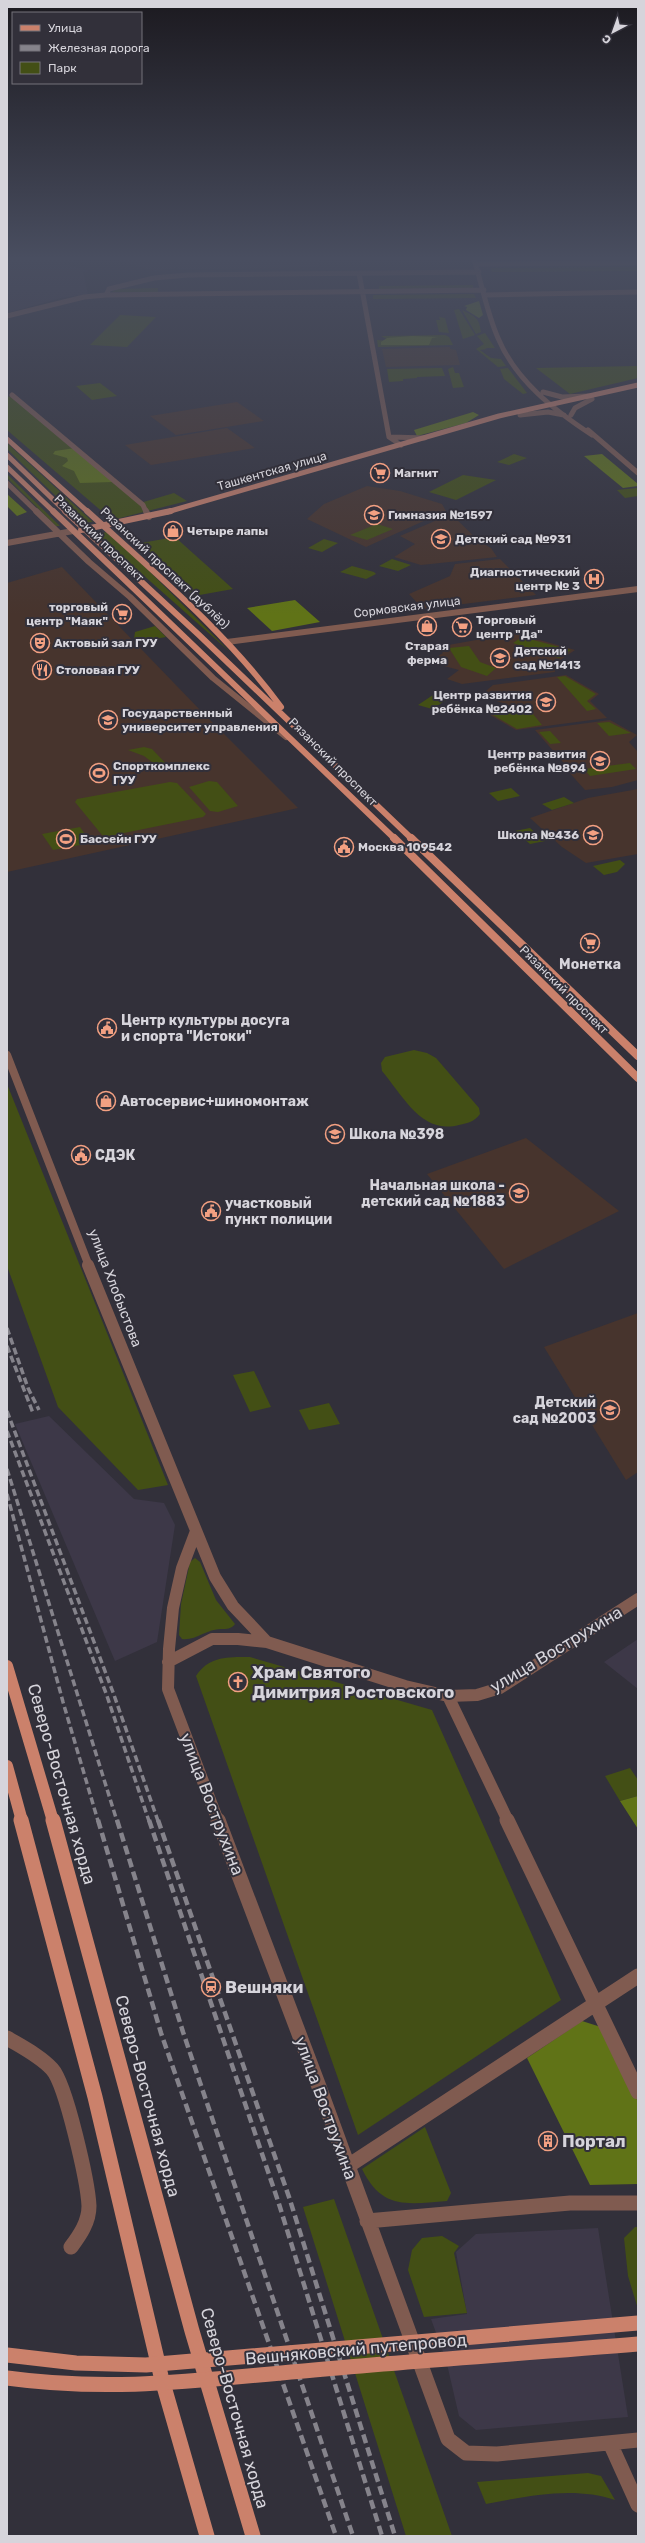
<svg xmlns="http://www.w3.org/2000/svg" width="645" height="2543" font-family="Rubik,sans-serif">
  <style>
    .commercial { fill: #46352b }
    .built { fill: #3d3848 }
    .education { fill: #47342d }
    .green { fill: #434f15 }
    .forest { fill: #607317 }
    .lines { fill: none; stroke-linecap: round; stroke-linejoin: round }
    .minor-far4 { stroke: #805b50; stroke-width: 5 }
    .minor-far3 { stroke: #805b50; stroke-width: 6 }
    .minor-far2 { stroke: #805b50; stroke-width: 8 }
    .minor-far1 { stroke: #805b50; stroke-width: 12 }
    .minor { stroke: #805b50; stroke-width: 15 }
    .major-far4 { stroke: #cb816b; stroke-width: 5 }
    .major-far3 { stroke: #cb816b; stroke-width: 6 }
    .major-far2 { stroke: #cb816b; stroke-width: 8 }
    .major-far1 { stroke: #cb816b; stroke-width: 12 }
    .major { stroke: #cb816b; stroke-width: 15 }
    .rail-far1 { stroke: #85838b; stroke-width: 3.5; stroke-dasharray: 7 3.5; stroke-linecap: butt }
    .rail { stroke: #85838b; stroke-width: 4.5; stroke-dasharray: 9 4.5; stroke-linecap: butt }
    .major-bridge { stroke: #cb816b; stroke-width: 15 }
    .labels { text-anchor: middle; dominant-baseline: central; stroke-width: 4; stroke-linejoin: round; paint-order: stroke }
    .far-street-label { font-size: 12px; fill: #d6d4db; stroke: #32303a }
    .far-poi-label { font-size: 12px; font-weight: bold; fill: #d6d4db; stroke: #32303a; text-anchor: start }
    .poi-label { font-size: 14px; font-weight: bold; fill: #d6d4db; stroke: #32303a; text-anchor: start }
    .street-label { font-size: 14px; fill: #d6d4db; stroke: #32303a }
    .near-street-label { font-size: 17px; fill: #d6d4db; stroke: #32303a }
    .near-poi-label { font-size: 17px; font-weight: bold; fill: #d6d4db; stroke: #32303a; text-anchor: start }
  </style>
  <rect width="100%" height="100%" fill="#32303a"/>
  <path class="commercial" d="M450,347V349L456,350L460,365L386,367L382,349Z"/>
  <path class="built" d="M7,259H79L63,264L88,271L83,272L88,294L61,298L7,313Z
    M112,259H172L176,268L156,271Z
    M173,259H319V267L178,269Z
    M49,1416L134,1499L164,1503L175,1525L157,1642L115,1661L15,1424Z
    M638,1639V1689L604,1662Z
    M598,2228L628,2417L476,2430L459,2416L446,2360L431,2319L467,2314L456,2252L476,2234Z"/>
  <path class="education" d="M237,402L264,421L176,435L150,416Z
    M227,428L255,448L151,465L125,445Z
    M367,486L400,491L442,504L446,511L366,547L307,519L324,504Z
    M451,514L480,542L491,548L497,557L421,565L394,557L415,544L400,536Z
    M500,559L536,595L423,609L409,594L450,576L455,564Z
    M62,567L201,711L298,808L7,872V583Z
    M515,633L575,650L553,665L555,672L462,684L447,679L459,670L429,662L443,653L437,647Z
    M566,675L599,694L590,701L607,718L516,730L490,715L506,704L480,696L493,685Z
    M610,720L637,735L629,742L638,752V780L612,787L585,790L567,770L569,769L535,730Z
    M638,789V854L586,863L562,847L530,818L588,798Z
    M526,1138L619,1211L504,1269L427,1174Z
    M638,1313V1472L626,1480L544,1347Z"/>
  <path class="green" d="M638,267V271L492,272L491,268Z
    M473,285V288L379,289V286Z
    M158,288V292H112L117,289Z
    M474,294L476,298L373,299V295Z
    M459,309L475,335L463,339L454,310Z
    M462,310C477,317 479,319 481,332L476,334Z
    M120,315L156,317L127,347L90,345Z
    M439,317L445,318L449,333L439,332L436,320H440Z
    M485,333L495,348H485L487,349L480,350L491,358L501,359L506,366L498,367L476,349L484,344L477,336Z
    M445,335L449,337L453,345L378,347L377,340L391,341L381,336Z
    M638,366V378L570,394L536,368Z
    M453,367L455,373H459L464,387L453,388L448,369Z
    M442,368L445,376L417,377V378L403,379V381L389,382L387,369Z
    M508,368L527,393L523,394L504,379L500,369Z
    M100,383L117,396L92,400L76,386Z
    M12,396L140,503L174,493L187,501L112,520L7,430V397Z
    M7,443L93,522H92L84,523L7,449Z
    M514,454L527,458L509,465L497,462Z
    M7,474L60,526H56L7,478Z
    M463,475L496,480L456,500L429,492Z
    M637,488L638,496L625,498L617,490Z
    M377,524L393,529L367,540L350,535Z
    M106,532L137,559L230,652L98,535Z
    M175,537L233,589L194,596L141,543Z
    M324,539L338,543L322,552L308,548Z
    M392,559L411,565L398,571L379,566Z
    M352,566L374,572L376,574L366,579L340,572Z
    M155,626L166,637L136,642L134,639L135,632Z
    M522,637L571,650L559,658L513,643Z
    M469,646L480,662L496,668L487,676L461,667L449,648Z
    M565,676L596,694L587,701L596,709L587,711L557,677Z
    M433,695L448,699L432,709L418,705Z
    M502,709L533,714L542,725L517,729L493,715Z
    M609,722L631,733L609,736L597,723Z
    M550,731L561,743L550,744L539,732Z
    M144,747L152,749L172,770L164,771L144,756L128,750Z
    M630,763L636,769L590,776L584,769Z
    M209,781L217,782L238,806L218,812L210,811L189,787Z
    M170,782L177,783L206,814L203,817L109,836L102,835L75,802L77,799Z
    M511,788L520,796L498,801L489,793Z
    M564,797L574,803L552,810L542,804Z
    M80,827L91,843L53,850L42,834Z
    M530,828L545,841L530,844L515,831Z
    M620,860L625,864L617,872L604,875L593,866Z
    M414,1050L427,1053L436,1058L479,1108L480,1114C474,1122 468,1123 459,1125C422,1135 403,1096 382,1071L381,1063L385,1057Z
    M7,1084L168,1485L138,1490L58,1407L7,1266Z
    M254,1371L271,1407L250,1412L233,1375Z
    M329,1403L340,1424L309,1430L299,1410Z
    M195,1558L200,1562L216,1600L235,1624C231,1629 227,1629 221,1629C207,1629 195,1641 182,1639L179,1635L181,1604L190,1562Z
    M250,1657L432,1710L561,2000L358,2135L196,1676C209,1656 228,1657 250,1657Z
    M630,1768L638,1780V1796L620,1801L605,1776Z
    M425,2127L451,2193L447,2201C407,2204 382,2210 362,2169Z
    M334,2199L452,2536H406L303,2207Z
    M635,2227H638V2309L628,2276L624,2238Z
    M442,2236L459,2246L454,2253L467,2313L424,2317L408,2270L412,2250L422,2238Z
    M588,2473L601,2476L615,2500C574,2486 528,2496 486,2504L477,2482Z"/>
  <path class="forest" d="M479,301L483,315L479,318L466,310L467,307L464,306Z
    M412,336L438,337L432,338L429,345H381V342L387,338Z
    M473,412L479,415L466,423L417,436L414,430Z
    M75,448L113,482L80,483L74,471L62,466L68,461L67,458L53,454L55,451Z
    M602,454L638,484V486L623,488L584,456Z
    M7,494L27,512L17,516L7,506Z
    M295,600L320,622L272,631L247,608Z
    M638,1796V1829L620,1801Z
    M582,2021L604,2028L638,2102V2184L590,2185L527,2058Z"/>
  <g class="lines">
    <path class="minor-far4" d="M474,259C482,285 487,313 498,338C516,381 554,410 592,435
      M476,264L638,263
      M359,273L389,437L401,445
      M106,295L109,289L154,278L188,275L479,272
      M486,295L638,292
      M7,316L84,297L106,295L484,290
      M543,392L562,397L588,396
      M12,395L143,505L146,512
      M520,415L548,412L564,415
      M571,415L575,408L592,399
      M588,430L638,473
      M391,437L425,438
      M7,483L37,512"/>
    <path class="minor-far3" d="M36,511L89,562L130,597L213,678L286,737
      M146,511L149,517
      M7,543L73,531
      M227,642L638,589"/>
    <path class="minor-far2" d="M7,1055L89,1266"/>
    <path class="minor-far1" d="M88,1265L215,1577L233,1606L267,1642
      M196,1531L182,1568L173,1608L169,1649L168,1689L218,1821
      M168,1662L212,1639H238L267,1642L405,1686L448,1696L477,1695L500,1688L638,1599
      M448,1696L508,1821"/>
    <path class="minor" d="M218,1820L318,2084L448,2439L466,2453L497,2454L638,2440
      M507,1820L638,2092
      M7,2038C22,2047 40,2056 52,2069C66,2084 88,2183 89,2206C89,2222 80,2235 71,2247
      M348,2166L638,1976
      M367,2221L570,2203H638
      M610,2443L638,2505"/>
    <path class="major-far4" d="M7,439L88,512
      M7,455L66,512
      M7,467L54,512
      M167,512L499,416L638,385"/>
    <path class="major-far3" d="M53,511L395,839
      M65,511L199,635L412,839
      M87,511C154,572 227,633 281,707
      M81,530L171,511"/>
    <path class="major-far2" d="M394,838L638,1078
      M411,838L638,1056"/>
    <path class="major-far1" d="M7,1666L53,1821
      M7,1766L22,1821"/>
    <path class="major" d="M21,1820L95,2097L161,2376L207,2536
      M53,1820L192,2331L253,2536"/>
    <path class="rail-far1" d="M7,1328L28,1388L39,1410
      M7,1346L33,1413
      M7,1411L114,1695L158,1821
      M7,1431L107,1696L149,1821
      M7,1469L117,1821
      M7,1494L63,1702L98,1821"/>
    <path class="rail" d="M98,1820L161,2033L336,2536
      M117,1820L183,2032L353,2536
      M149,1820L279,2204L382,2536
      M158,1820L290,2200L395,2536"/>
    <path class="major-bridge" d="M7,2355L76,2363L146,2365L638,2323
      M7,2378C116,2393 207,2379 314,2370C422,2360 530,2353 638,2344"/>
  </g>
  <linearGradient id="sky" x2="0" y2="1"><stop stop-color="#1c1a20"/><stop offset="0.42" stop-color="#494e60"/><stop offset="1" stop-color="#494e60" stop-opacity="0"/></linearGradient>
  <rect width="645" height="615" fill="url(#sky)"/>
  <defs>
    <symbol id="supermarket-ring" viewBox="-11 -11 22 22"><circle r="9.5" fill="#32303a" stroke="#f3a082" stroke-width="1.5"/><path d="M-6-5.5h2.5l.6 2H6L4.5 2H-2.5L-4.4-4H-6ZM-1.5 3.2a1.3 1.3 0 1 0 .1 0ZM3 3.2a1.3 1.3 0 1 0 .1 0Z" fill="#f3a082"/></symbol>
    <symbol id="school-ring" viewBox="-11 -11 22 22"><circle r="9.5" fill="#32303a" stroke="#f3a082" stroke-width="1.5"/><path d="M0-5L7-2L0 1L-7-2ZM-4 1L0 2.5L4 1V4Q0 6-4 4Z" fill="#f3a082"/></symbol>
    <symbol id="shop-ring" viewBox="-11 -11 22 22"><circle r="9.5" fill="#32303a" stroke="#f3a082" stroke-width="1.5"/><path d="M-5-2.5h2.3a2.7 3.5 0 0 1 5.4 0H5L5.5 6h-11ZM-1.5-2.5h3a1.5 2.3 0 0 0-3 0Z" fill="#f3a082"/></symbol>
    <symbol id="hospital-ring" viewBox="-11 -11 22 22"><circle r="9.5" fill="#32303a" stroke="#f3a082" stroke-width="1.5"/><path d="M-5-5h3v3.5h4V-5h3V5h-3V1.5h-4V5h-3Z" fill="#f3a082"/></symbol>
    <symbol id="theatre-ring" viewBox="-11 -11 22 22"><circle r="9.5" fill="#32303a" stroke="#f3a082" stroke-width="1.5"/><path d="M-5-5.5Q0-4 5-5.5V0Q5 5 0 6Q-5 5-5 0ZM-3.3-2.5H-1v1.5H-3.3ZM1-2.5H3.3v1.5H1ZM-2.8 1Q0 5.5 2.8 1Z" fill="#f3a082"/></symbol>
    <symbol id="restaurant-ring" viewBox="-11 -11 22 22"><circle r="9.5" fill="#32303a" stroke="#f3a082" stroke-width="1.5"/><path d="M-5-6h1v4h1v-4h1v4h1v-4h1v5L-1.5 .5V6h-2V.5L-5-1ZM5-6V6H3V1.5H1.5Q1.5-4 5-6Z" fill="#f3a082"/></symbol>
    <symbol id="university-ring" viewBox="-11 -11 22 22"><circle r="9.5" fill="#32303a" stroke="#f3a082" stroke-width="1.5"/><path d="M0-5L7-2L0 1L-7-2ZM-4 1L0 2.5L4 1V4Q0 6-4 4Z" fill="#f3a082"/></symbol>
    <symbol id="stadium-ring" viewBox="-11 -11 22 22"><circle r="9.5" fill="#32303a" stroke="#f3a082" stroke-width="1.5"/><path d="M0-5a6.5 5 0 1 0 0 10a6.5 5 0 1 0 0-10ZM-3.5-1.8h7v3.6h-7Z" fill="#f3a082"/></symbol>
    <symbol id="civic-ring" viewBox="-11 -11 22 22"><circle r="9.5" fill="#32303a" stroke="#f3a082" stroke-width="1.5"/><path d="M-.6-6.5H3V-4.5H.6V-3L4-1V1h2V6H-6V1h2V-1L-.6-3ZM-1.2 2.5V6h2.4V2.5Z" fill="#f3a082"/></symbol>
    <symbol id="church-ring" viewBox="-11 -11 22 22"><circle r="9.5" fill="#32303a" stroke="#f3a082" stroke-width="1.5"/><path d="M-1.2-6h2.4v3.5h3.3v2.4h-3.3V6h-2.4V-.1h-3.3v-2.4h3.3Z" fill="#f3a082"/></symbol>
    <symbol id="station-ring" viewBox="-11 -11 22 22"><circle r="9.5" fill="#32303a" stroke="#f3a082" stroke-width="1.5"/><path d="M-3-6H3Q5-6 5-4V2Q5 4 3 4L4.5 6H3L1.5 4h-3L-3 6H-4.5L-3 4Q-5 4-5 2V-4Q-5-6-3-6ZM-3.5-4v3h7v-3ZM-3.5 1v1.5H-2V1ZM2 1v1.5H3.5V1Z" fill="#f3a082"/></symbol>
    <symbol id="building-ring" viewBox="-11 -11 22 22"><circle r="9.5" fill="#32303a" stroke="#f3a082" stroke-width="1.5"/><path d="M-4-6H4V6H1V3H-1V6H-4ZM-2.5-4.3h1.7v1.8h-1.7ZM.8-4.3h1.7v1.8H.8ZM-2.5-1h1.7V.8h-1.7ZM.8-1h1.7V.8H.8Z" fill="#f3a082"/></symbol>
  </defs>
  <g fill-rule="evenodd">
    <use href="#supermarket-ring" x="369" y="462" width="22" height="22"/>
    <use href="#school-ring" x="363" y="504" width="22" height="22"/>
    <use href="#shop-ring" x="162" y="520" width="22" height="22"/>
    <use href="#school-ring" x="430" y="528" width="22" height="22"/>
    <use href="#hospital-ring" x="583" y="568" width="22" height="22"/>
    <use href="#supermarket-ring" x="111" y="603" width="22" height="22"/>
    <use href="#shop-ring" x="416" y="615" width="22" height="22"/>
    <use href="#supermarket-ring" x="451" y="616" width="22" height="22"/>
    <use href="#theatre-ring" x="29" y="632" width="22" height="22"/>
    <use href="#school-ring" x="489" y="647" width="22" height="22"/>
    <use href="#restaurant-ring" x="31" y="659" width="22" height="22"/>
    <use href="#school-ring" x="535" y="691" width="22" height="22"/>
    <use href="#university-ring" x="97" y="709" width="22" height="22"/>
    <use href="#school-ring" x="589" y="750" width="22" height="22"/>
    <use href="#stadium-ring" x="88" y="762" width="22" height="22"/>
    <use href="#school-ring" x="582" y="824" width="22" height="22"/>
    <use href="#stadium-ring" x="55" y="828" width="22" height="22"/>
    <use href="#civic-ring" x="333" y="836" width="22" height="22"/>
    <use href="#supermarket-ring" x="579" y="932" width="22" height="22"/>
    <use href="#civic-ring" x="96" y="1017" width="22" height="22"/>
    <use href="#shop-ring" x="95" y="1090" width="22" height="22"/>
    <use href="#school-ring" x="324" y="1123" width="22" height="22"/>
    <use href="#civic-ring" x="70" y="1144" width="22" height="22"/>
    <use href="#school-ring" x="508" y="1182" width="22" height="22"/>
    <use href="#civic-ring" x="200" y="1200" width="22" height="22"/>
    <use href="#school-ring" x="599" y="1399" width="22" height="22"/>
    <use href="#church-ring" x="227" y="1671" width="22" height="22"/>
    <use href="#station-ring" x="200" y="1976" width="22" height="22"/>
    <use href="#building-ring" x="537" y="2130" width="22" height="22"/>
  </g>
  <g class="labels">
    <g class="far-street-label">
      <text transform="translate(272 471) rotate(-16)">Ташкентская улица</text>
      <text transform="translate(99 538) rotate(44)">Рязанский проспект</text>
      <text transform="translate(165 568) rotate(43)">Рязанский проспект (дублёр)</text>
      <text transform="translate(407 607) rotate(-7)">Сормовская улица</text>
      <text transform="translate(333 762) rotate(45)">Рязанский проспект</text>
      <text transform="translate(564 990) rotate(45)">Рязанский проспект</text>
    </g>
    <g class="far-poi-label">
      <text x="394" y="473">Магнит</text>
      <text x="388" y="515">Гимназия №1597</text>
      <text x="187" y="531">Четыре лапы</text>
      <text x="455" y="539">Детский сад №931</text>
      <text x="580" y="572" text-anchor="end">Диагностический<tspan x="580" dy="14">центр № 3</tspan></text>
      <text x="108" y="607" text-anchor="end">торговый<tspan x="108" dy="14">центр "Маяк"</tspan></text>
      <text x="476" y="620">Торговый<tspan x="476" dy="14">центр "Да"</tspan></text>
      <text x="54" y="643">Актовый зал ГУУ</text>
      <text x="427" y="646" text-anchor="middle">Старая<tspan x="427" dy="14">ферма</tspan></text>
      <text x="514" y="651">Детский<tspan x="514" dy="14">сад №1413</tspan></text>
      <text x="56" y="670">Столовая ГУУ</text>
      <text x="532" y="695" text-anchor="end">Центр развития<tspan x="532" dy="14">ребёнка №2402</tspan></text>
      <text x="122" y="713">Государственный<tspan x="122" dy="14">университет управления</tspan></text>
      <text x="586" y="754" text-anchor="end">Центр развития<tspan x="586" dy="14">ребёнка №894</tspan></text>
      <text x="113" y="766">Спорткомплекс<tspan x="113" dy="14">ГУУ</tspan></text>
      <text x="579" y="835" text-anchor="end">Школа №436</text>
      <text x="80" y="839">Бассейн ГУУ</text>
      <text x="358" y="847">Москва 109542</text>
    </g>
    <g class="poi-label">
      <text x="590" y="964" text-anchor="middle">Монетка</text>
      <text x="121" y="1020">Центр культуры досуга<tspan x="121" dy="16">и спорта "Истоки"</tspan></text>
      <text x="120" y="1101">Автосервис+шиномонтаж</text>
      <text x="349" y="1134">Школа №398</text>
      <text x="95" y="1155">СДЭК</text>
      <text x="505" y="1185" text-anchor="end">Начальная школа -<tspan x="505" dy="16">детский сад №1883</tspan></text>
      <text x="225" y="1203">участковый<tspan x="225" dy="16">пункт полиции</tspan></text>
      <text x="596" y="1402" text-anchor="end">Детский<tspan x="596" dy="16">сад №2003</tspan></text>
    </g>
    <g class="street-label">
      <text transform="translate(115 1288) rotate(69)">улица Хлобыстова</text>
    </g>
    <g class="near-street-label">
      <text transform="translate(556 1649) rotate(-31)">улица Вострухина</text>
      <text transform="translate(62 1784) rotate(74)">Северо-Восточная хорда</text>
      <text transform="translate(212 1804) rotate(69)">улица Вострухина</text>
      <text transform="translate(148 2096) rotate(75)">Северо-Восточная хорда</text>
      <text transform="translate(326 2108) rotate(70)">улица Вострухина</text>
      <text transform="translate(356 2349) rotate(-5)">Вешняковский путепровод</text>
      <text transform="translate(235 2408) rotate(74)">Северо-Восточная хорда</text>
    </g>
    <g class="near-poi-label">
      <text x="252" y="1672">Храм Святого<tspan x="252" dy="20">Димитрия Ростовского</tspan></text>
      <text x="225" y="1987">Вешняки</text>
      <text x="562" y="2141">Портал</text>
    </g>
  </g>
  <rect width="645" height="2543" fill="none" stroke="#d6d4db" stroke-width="16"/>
  <rect x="12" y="12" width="130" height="72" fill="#32303a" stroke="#74727a"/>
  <rect x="20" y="25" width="20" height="6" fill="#cb816b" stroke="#74727a"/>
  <text x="48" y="32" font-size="12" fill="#d6d4db">Улица</text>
  <rect x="20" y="45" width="20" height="6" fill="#85838b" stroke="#74727a"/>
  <text x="48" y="52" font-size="12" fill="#d6d4db">Железная дорога</text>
  <rect x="20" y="62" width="20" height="12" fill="#434f15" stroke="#74727a"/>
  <text x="48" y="72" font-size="12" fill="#d6d4db">Парк</text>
  <g transform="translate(613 32) rotate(221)" stroke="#32303a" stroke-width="3" paint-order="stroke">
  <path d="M0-3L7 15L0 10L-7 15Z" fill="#d6d4db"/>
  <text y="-6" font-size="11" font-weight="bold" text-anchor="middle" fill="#d6d4db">С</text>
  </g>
</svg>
